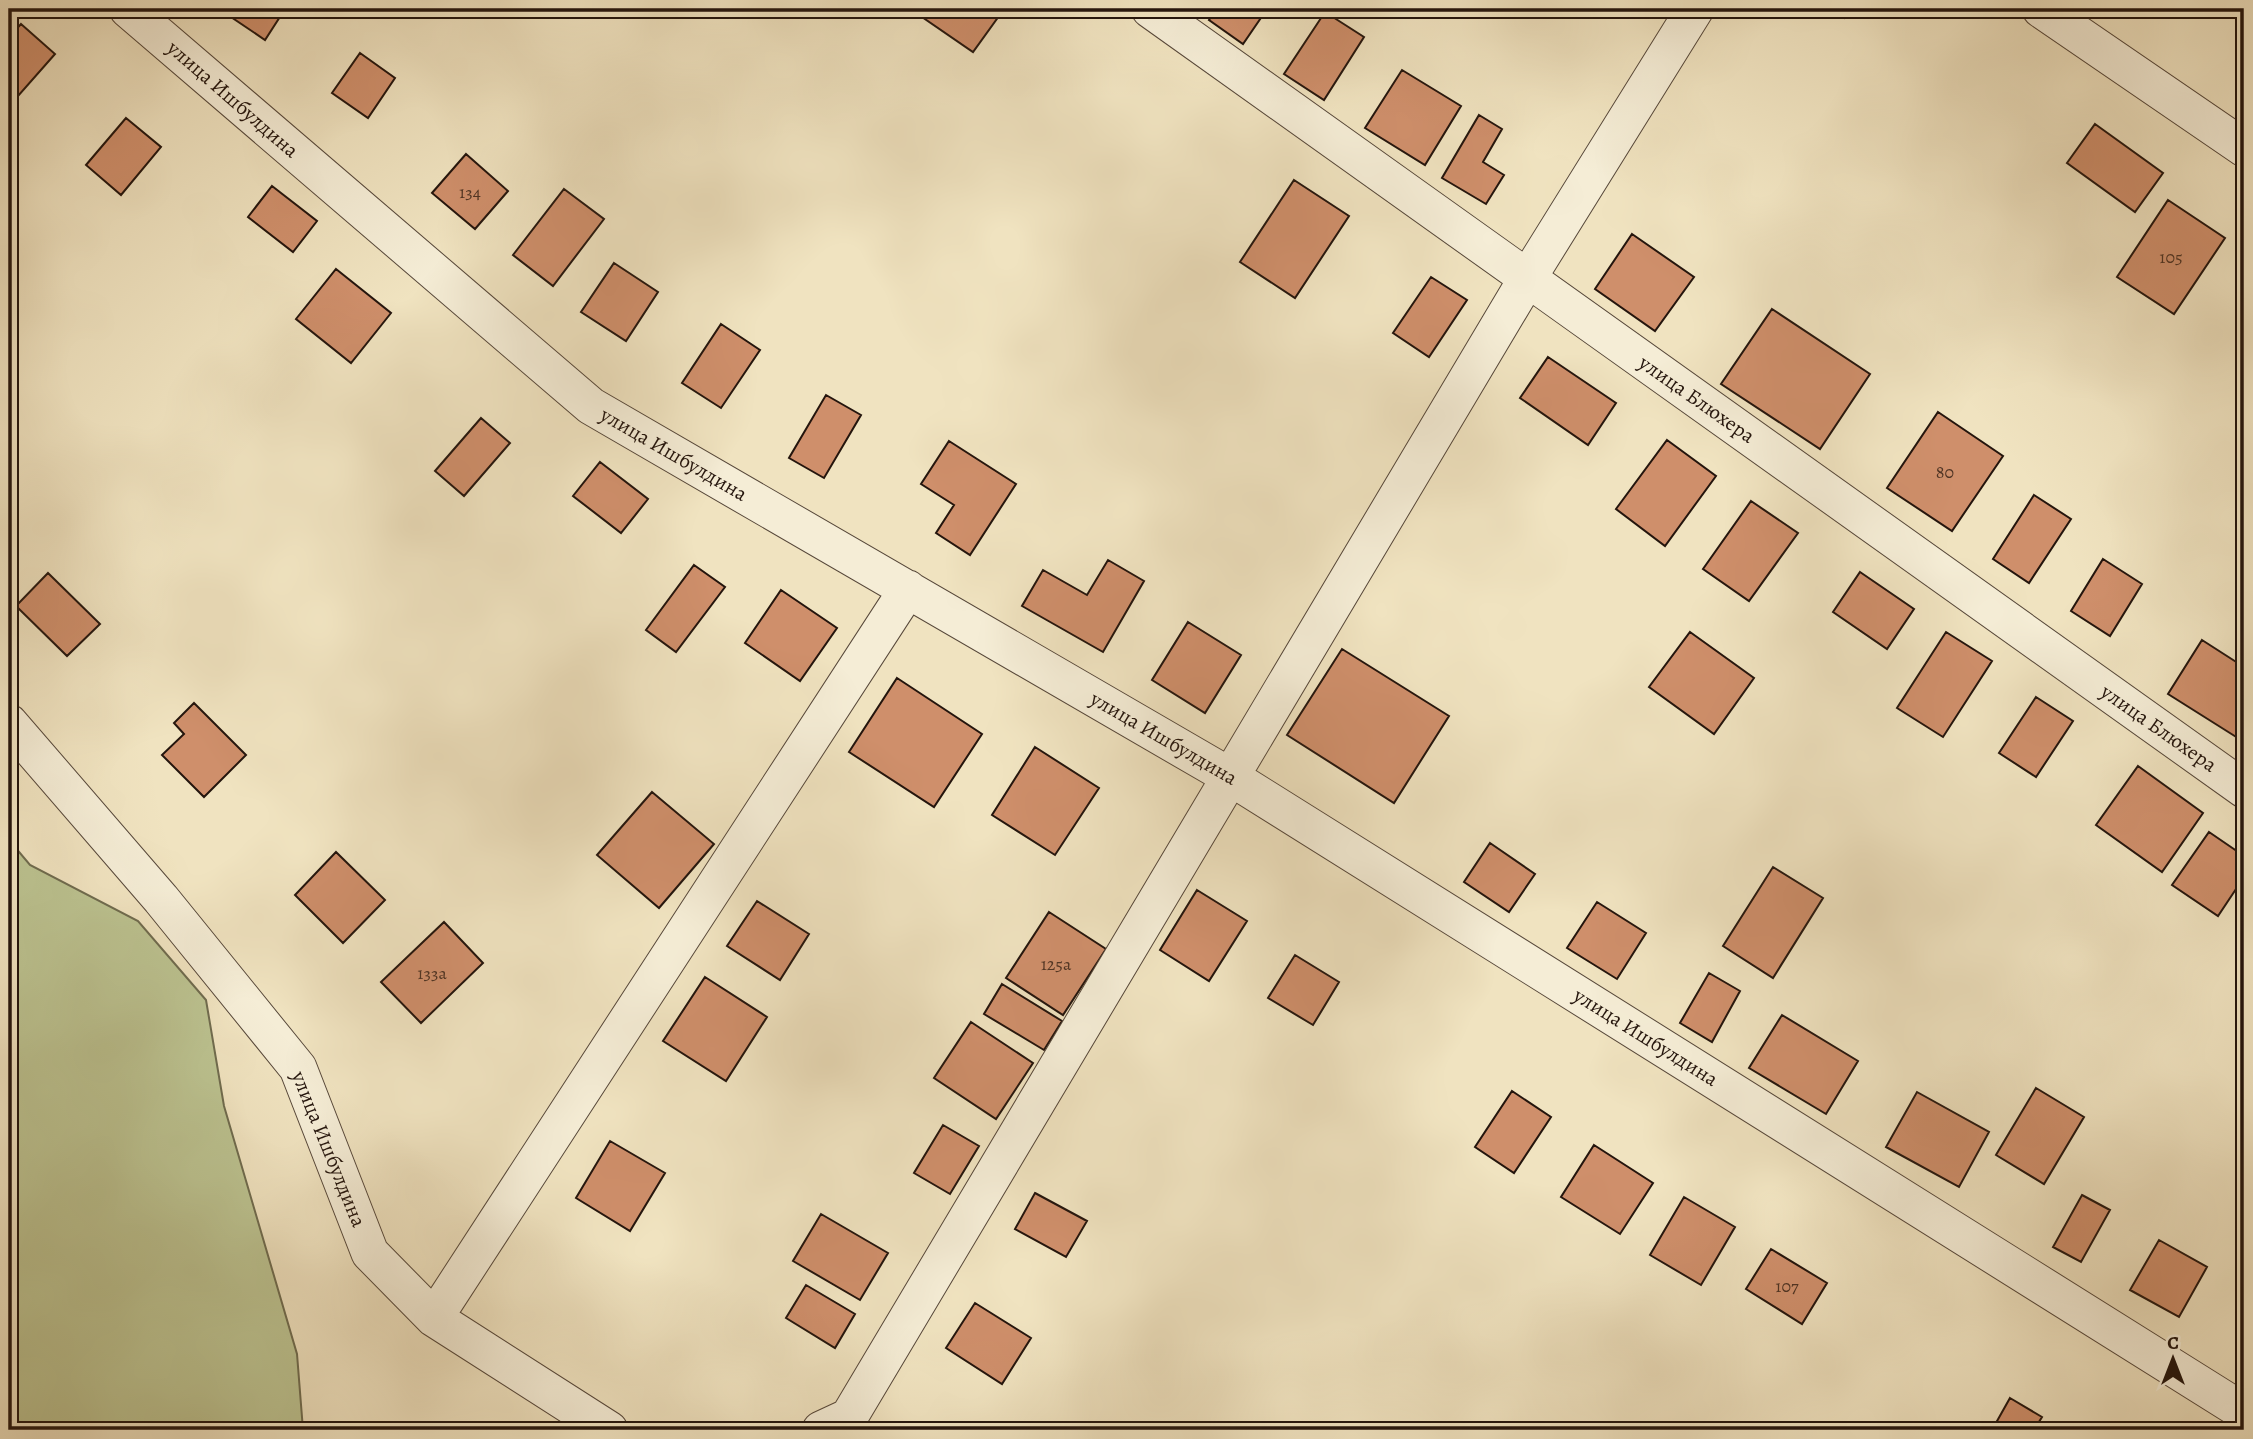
<svg xmlns="http://www.w3.org/2000/svg" width="2253" height="1439" font-family="Alegreya,serif">
  <style>
    .green { fill: #bcc391; stroke: #706c4f; stroke-width: 2 }
    .building { fill: #cf8f6b; stroke: #24150d; stroke-width: 2 }
    .lines { fill: none; stroke-linecap: round; stroke-linejoin: round }
    .street-casing { stroke: #57483a; stroke-width: 39 }
    .street { stroke: #f5edd6; stroke-width: 37 }
    .labels { text-anchor: middle; dominant-baseline: central; stroke-width: 6; stroke-linejoin: round; paint-order: stroke }
    .number-label { font-size: 18px; fill: #4f3424 }
    .street-label { font-size: 21px; fill: #24150d; stroke: #f5edd6 }
  </style>
  <rect width="100%" height="100%" fill="#f0e3c0"/>
  <filter id="stains"><feTurbulence type="fractalNoise" baseFrequency=".00286" numOctaves="4"/><feColorMatrix values="0 0 0 0 .2 0 0 0 0 .09 0 0 0 0 .02 0 0 0 .5 -.17"/></filter>
  <radialGradient id="worn" r=".72"><stop offset=".6" stop-color="#630" stop-opacity="0"/><stop offset="1" stop-color="#630" stop-opacity=".3"/></radialGradient>
  <path class="green" d="M9,840L30,865L138,921L206,1000L224,1106L297,1354L303,1430H9Z"/>
  <path class="building" d="M237,9H285L265,40L231,17Z
    M928,9H1004L973,52L922,17Z
    M1217,9H1267L1243,44L1209,20Z
    M1830,9H1850L1844,18Z
    M1325,12L1364,37L1324,100L1284,74Z
    M21,24L55,54L11,104L9,37Z
    M360,53L395,78L368,118L332,93Z
    M1402,70L1461,106L1425,165L1365,128Z
    M1479,115L1502,129L1483,162L1504,175L1486,204L1442,178Z
    M126,118L161,147L121,195L86,165Z
    M2095,124L2163,173L2135,212L2067,163Z
    M466,154L508,191L475,229L432,193Z
    M1294,180L1349,216L1295,298L1240,262Z
    M272,186L317,221L293,252L248,217Z
    M564,189L604,219L553,286L513,255Z
    M2168,200L2225,238L2174,314L2117,277Z
    M1632,234L1694,277L1655,331L1595,289Z
    M614,263L658,292L626,341L581,312Z
    M336,269L391,313L351,363L296,319Z
    M1431,277L1467,300L1429,357L1393,333Z
    M1772,309L1870,374L1820,449L1721,384Z
    M721,324L760,350L721,408L682,383Z
    M1548,357L1616,403L1588,445L1520,398Z
    M826,395L861,415L824,478L789,458Z
    M1938,412L2003,456L1952,531L1887,488Z
    M481,418L510,443L464,496L435,471Z
    M1667,440L1716,476L1665,546L1616,509Z
    M949,441L1016,484L970,555L936,533L954,505L921,484Z
    M600,462L648,499L621,533L573,496Z
    M2034,495L2071,519L2029,583L1993,559Z
    M1751,501L1798,533L1749,601L1703,569Z
    M2103,559L2142,584L2110,636L2071,611Z
    M1108,560L1144,581L1103,652L1022,606L1043,570L1087,595Z
    M694,565L725,587L676,652L646,630Z
    M1860,572L1914,609L1887,649L1833,612Z
    M48,573L100,624L67,656L16,606Z
    M781,590L837,628L800,681L745,643Z
    M1188,622L1241,655L1205,713L1152,680Z
    M1690,632L1754,678L1714,734L1649,687Z
    M1946,632L1992,661L1943,737L1897,708Z
    M2202,640L2244,667V736L2241,740L2168,694Z
    M1342,649L1449,716L1394,803L1287,735Z
    M897,678L982,734L934,807L849,752Z
    M2036,697L2073,721L2036,777L1999,753Z
    M194,703L246,755L204,797L162,755L184,734L174,723Z
    M1035,747L1099,788L1055,855L992,815Z
    M2138,766L2203,813L2162,872L2096,825Z
    M652,792L714,844L659,908L597,855Z
    M2209,832L2244,856V877L2218,916L2172,885Z
    M1490,843L1535,874L1509,912L1464,882Z
    M336,852L385,900L343,943L295,895Z
    M1773,867L1823,898L1773,978L1723,946Z
    M1197,890L1247,921L1209,981L1160,950Z
    M757,901L809,934L780,980L727,946Z
    M1597,902L1646,933L1617,979L1567,948Z
    M1049,912L1106,949L1063,1015L1006,978Z
    M444,922L483,963L421,1023L381,982Z
    M1295,955L1339,982L1313,1025L1268,998Z
    M1709,973L1740,991L1712,1042L1680,1023Z
    M705,977L767,1017L726,1081L663,1041Z
    M1002,984L1062,1021L1044,1050L984,1014Z
    M1782,1015L1858,1061L1826,1114L1749,1068Z
    M971,1022L1033,1063L996,1119L934,1078Z
    M2036,1088L2084,1117L2044,1184L1996,1155Z
    M1512,1091L1551,1117L1514,1173L1475,1147Z
    M1917,1092L1989,1132L1959,1187L1886,1147Z
    M943,1125L979,1146L950,1194L914,1173Z
    M610,1141L665,1173L630,1231L576,1198Z
    M1594,1145L1653,1183L1620,1234L1561,1197Z
    M1035,1193L1087,1221L1066,1257L1015,1229Z
    M2082,1195L2110,1210L2081,1262L2053,1247Z
    M1684,1197L1735,1227L1701,1285L1650,1255Z
    M821,1214L888,1253L860,1300L793,1261Z
    M2159,1240L2207,1267L2179,1317L2130,1290Z
    M1771,1249L1827,1283L1802,1324L1746,1289Z
    M806,1285L855,1314L835,1348L786,1318Z
    M975,1303L1031,1338L1002,1384L946,1348Z
    M2010,1398L2042,1417L2034,1430H1992Z"/>
  <g class="lines">
    <defs>
      <path id="street" d="M128,9L591,406L1229,776L2244,1412
        M1150,9L2244,789
        M2041,9L2244,148
        M9,723L161,899L298,1068L370,1253L434,1318L609,1430
        M434,1318L908,589
        M821,1430L849,1417L1527,279L1695,9"/>
    </defs>
    <use href="#street" class="street-casing"/>
    <use href="#street" class="street"/>
  </g>
  <g class="labels">
    <g class="number-label">
      <text x="470" y="192">134</text>
      <text x="2171" y="257">105</text>
      <text x="1945" y="472">80</text>
      <text x="1056" y="964">125а</text>
      <text x="432" y="973">133а</text>
      <text x="1787" y="1286">107</text>
    </g>
    <g class="street-label">
      <text transform="translate(233 99) rotate(41)">улица Ишбулдина</text>
      <text transform="translate(1697 399) rotate(35)">улица Блюхера</text>
      <text transform="translate(674 454) rotate(30)">улица Ишбулдина</text>
      <text transform="translate(2159 728) rotate(35)">улица Блюхера</text>
      <text transform="translate(1164 738) rotate(30)">улица Ишбулдина</text>
      <text transform="translate(1646 1037) rotate(32)">улица Ишбулдина</text>
      <text transform="translate(329 1149) rotate(68)">улица Ишбулдина</text>
    </g>
  </g>
  <rect width="2253" height="1439" fill="none" stroke="#f0e3c0" stroke-width="35"/>
  <rect x="10" y="10" width="2232" height="1418" fill="none" stroke="#24150d" stroke-width="3.5"/>
  <rect x="18" y="18" width="2218" height="1404" fill="none" stroke="#24150d" stroke-width="2"/>
  <g transform="translate(2173 1359)" stroke="#f5edd6" stroke-width="5" paint-order="stroke">
  <path d="M0-5L12 26L0 18L-12 26Z" fill="#24150d"/>
  <text y="-10" font-size="19" font-weight="bold" text-anchor="middle" fill="#24150d">С</text>
  </g>
  <rect width="100%" height="100%" filter="url(#stains)"/>
  <rect width="100%" height="100%" fill="url(#worn)"/>
</svg>
